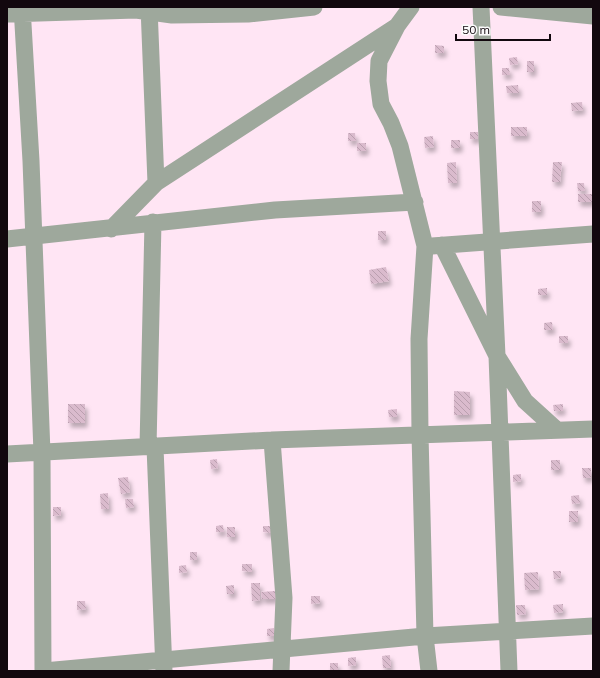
<svg xmlns="http://www.w3.org/2000/svg" width="600" height="678" font-family="Mulish,sans-serif">
  <style>
    .building { fill: url(#building-back-hatch); filter: url(#shadow) }
    .lines { fill: none; stroke-linecap: round; stroke-linejoin: round }
    .minor { stroke: #9ea89c; stroke-width: 17 }
  </style>
  <defs>
    <pattern id="building-back-hatch" width="6" height="6" patternUnits="userSpaceOnUse"><rect width="6" height="6" fill="#dabbcd"/><path d="M-1 5l2 2M0 0l6 6M5-1l2 2" fill="none" stroke="#ba9faf"/></pattern>
    <filter id="shadow"><feDropShadow dx="2.5" dy="4.5" stdDeviation="2" flood-color="#0004"/></filter>
  </defs>
  <rect width="100%" height="100%" fill="#ffe5f4"/>
  <path class="building" d="M435,45L444,46V53H435Z
    M517,57L518,64L510,65L509,58Z
    M527,61H534V72H527Z
    M502,68H509L510,75H502Z
    M518,85L519,93H507L506,86Z
    M582,102L583,110L572,111L571,103Z
    M511,127H527V136H511Z
    M470,132H478V139H470Z
    M348,133H355L356,141H348Z
    M433,136L434,147L425,148L424,137Z
    M451,140H460V148H451Z
    M357,143H366V151H357Z
    M456,162L457,183H448L447,163Z
    M553,162H562L560,182H552Z
    M577,183H584L585,191H578Z
    M578,194H592V202H578Z
    M532,201H541V212H532Z
    M378,231H386V240H378Z
    M386,267L389,281L371,284L369,270Z
    M547,288V295H538V289Z
    M552,322L553,330H544V323Z
    M559,336H568V343H559Z
    M454,391L470,392V415H454Z
    M68,404H85V423H68Z
    M563,404V411H554L553,405Z
    M397,409V417H389L388,410Z
    M217,459L218,468L211,469L210,460Z
    M551,460H560V470H551Z
    M582,468H591V478H583Z
    M521,474V481L513,482V475Z
    M128,477L130,492L121,494L118,478Z
    M108,493L109,509H101L100,494Z
    M579,495L580,503L572,504L571,496Z
    M125,499H133L134,507L126,508Z
    M53,507H61V515L53,516Z
    M569,511H578V522H569Z
    M223,525L224,532H216V526Z
    M263,526H271V533L263,532Z
    M227,527H235V537H227Z
    M190,552H197V560H190Z
    M242,564H252V572L242,571Z
    M186,565L187,572L179,573V566Z
    M553,571H561V578L554,579Z
    M538,572L539,589L525,590L524,573Z
    M251,583H260V600L252,601Z
    M234,585V594H227L226,586Z
    M275,591L276,599H262L261,592Z
    M311,596H320V603L311,604Z
    M77,601H85L86,609L77,610Z
    M563,604V612L554,613L553,605Z
    M516,605H525L526,614L517,615Z
    M274,628L275,636H267V629Z
    M390,655L391,668H383L382,656Z
    M356,657V665L348,666V658Z
    M330,663H338V670L330,671Z"/>
  <g class="lines">
    <path class="minor" d="M22,7L31,161L42,453L43,671
      M149,7L156,183
      M481,7L497,356L509,671
      M501,7L593,16
      M7,14L136,10L172,15L248,14L314,7
      M397,26L379,61L378,81L381,104L391,123L400,146L425,246L419,339L420,434L425,636L429,671
      M111,229L156,183L397,26L411,7
      M7,239L275,210L415,202
      M442,245L497,356L525,401L557,430
      M432,246L593,234
      M272,440L284,598L281,671
      M148,447L153,222
      M155,447L164,671
      M7,454L272,440L593,429
      M44,671L425,636L593,626"/>
  </g>
  <rect width="600" height="678" fill="none" stroke="#12080e" stroke-width="16"/>
  <path d="M456 34v6h94v-6" fill="none" stroke="#12080e" stroke-width="2"/>
  <text x="462" y="34" font-size="12" fill="#12080e" stroke="#fbfbfb" stroke-width="3" paint-order="stroke">50 m</text>
</svg>
